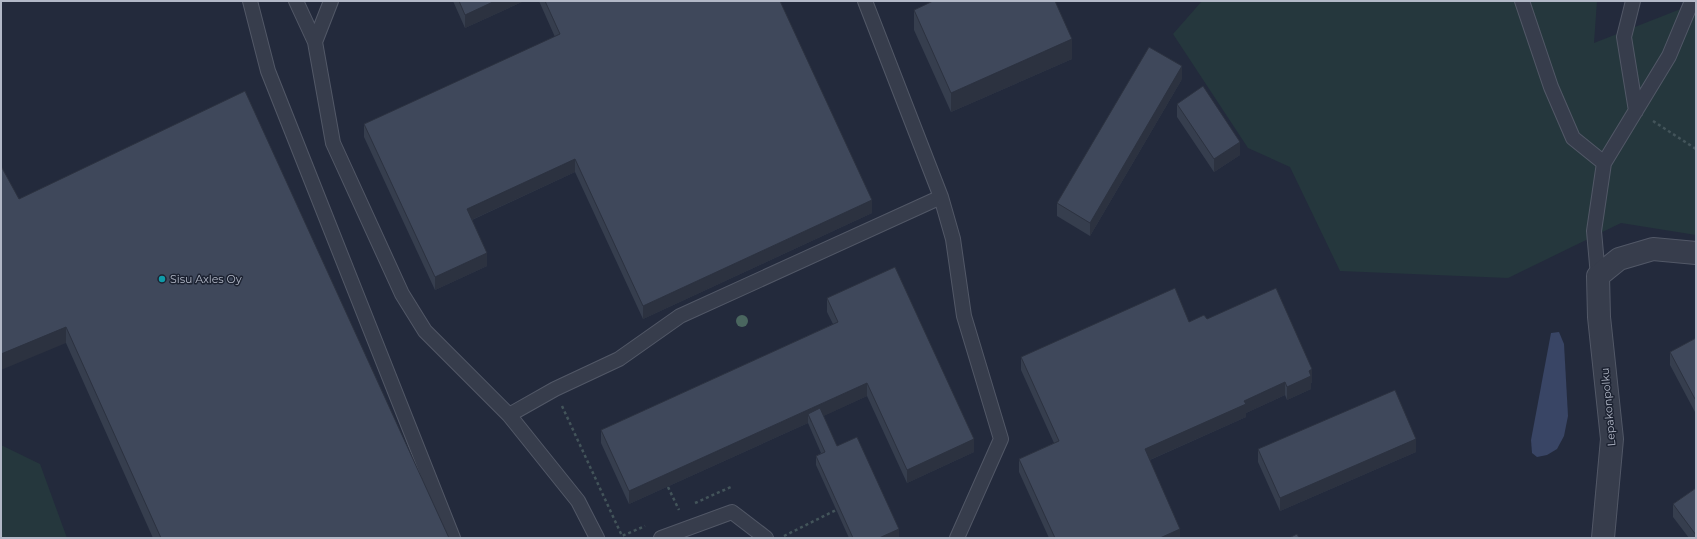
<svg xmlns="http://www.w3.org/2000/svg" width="1697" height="539" font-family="Montserrat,sans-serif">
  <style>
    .green { fill: #25373d }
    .water { fill: #394565 }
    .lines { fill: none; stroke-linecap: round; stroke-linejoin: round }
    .lane-casing { stroke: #525867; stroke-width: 16 }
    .street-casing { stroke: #525867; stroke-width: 24 }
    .path { stroke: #43545a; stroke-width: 2.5; stroke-dasharray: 3 3; stroke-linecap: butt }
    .lane { stroke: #373d4c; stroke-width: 14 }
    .street { stroke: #373d4c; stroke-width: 22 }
    .tree { fill: #4a665f }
    .wall { fill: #363e4e }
    .shaded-wall { fill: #2c3240 }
    .building { fill: #3f485b; stroke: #2c3240 }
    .culture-dot { fill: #0f9aa8; stroke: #1c2231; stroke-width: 1.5 }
    .labels { text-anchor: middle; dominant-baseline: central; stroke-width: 3; stroke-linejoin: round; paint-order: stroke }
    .poi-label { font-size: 11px; fill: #b2b8c7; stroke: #1c2231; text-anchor: start }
    .street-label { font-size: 11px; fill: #b2b8c7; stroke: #1c2231 }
  </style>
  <rect width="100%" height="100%" fill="#232a3c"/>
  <path class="green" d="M1202,1H1597L1594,43L1696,3V235L1621,223L1508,278L1340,271L1290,167L1248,148L1173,34Z
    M1,445L40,464L67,538H1Z"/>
  <path class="water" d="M1559,332L1564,344L1568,416L1564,436L1557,449L1547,455L1537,457L1532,453L1531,440L1551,333Z"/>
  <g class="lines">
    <defs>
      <path id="lane" d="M250,1L268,71L453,538
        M296,1L315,42
        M331,1L315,42L333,143L402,294L425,331L509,415L578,501L597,538
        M865,1L941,197L953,239L964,316L1001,439L957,538
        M1522,1L1551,87L1573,138L1604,163L1594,231L1598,276
        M1633,1L1624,37L1636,111
        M1604,163L1669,56L1692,1
        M509,415L555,389L619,359L680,316L941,197
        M661,538L732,512L766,538"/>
      <path id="street" d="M1603,538L1612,439L1599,317L1598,276L1619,259L1653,249L1696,253"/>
    </defs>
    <use href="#lane" class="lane-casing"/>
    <use href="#street" class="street-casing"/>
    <path class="path" d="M1653,121L1696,149
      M562,406L622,536L645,526
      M668,487L679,510
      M695,503L733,486
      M784,536L836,510"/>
    <use href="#lane" class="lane"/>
    <use href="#street" class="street"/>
  </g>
  <circle class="tree" cx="742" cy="321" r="6"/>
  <path class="wall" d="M453,1H524L465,28Z
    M539,1H780L872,213L643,319L575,172L472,220L487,266L435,290L364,137V124L555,37Z
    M914,10L1072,59L951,112L914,30Z
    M1182,79L1090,236L1057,216V203Z
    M1177,104L1240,155L1214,172L1177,117Z
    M19,199L449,538H153L66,343Z
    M827,298L974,452L907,483L867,396L823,416L837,446L899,538H849L816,465V456L821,453L808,423L629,504L601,443V430L833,324L827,312Z
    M1207,319L1312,382L1311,383V389L1287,400L1285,395L1246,413V417L1150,460L1180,538H1049L1019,472V459L1054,443L1021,370V357L1189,322Z
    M1696,338L1695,412L1670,365V352Z
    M1258,449L1416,452L1280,511L1258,462Z
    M1696,488V538H1689L1673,517V504Z"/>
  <path class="shaded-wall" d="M495,1H524L465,28V15Z
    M1072,39V59L951,112V93Z
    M1182,66V79L1090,236V223Z
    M1240,142V155L1214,172V159Z
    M575,159V172L467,222V209Z
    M872,200V213L643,319V306Z
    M487,253V266L435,290V277Z
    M66,327V343L1,370V354Z
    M1312,369V382L1311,383V389L1287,400V387Z
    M1285,382V395L1246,413V417L1145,462V449L1244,401Z
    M867,383V396L811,422L808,414V423L629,504V491Z
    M1695,399H1696V412H1695Z
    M974,439V452L907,483V470Z
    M1416,439V452L1280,511V498Z
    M899,529V538H879Z
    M1180,529V538H1160Z"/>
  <path class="building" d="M459,1H495L465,15Z
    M545,1H780L872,200L643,306L575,159L467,209L487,253L435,277L364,124L560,34Z
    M933,1H1055L1072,39L951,93L914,10Z
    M1149,47L1182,66L1090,223L1057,203Z
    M1203,86L1240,142L1214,159L1177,104Z
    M245,91L449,538H161L66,327L1,354V166L19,199Z
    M895,267L974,439L907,470L867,383L629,491L601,430L838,322L827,298Z
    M1175,288L1189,322L1204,315L1207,319L1276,288L1312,369L1309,371L1311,376L1287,387L1285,382L1244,401L1246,404L1145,449L1180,529L1160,538H1055L1019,459L1059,441L1021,357Z
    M1696,338V399H1695L1670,352Z
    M1395,390L1416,439L1280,498L1258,449Z
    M820,408L837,446L857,437L899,529L879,538H853L816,456L825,452L808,414Z
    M1696,488V535L1673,504Z
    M1297,534L1299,538H1289Z"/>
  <circle class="culture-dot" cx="162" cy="279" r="4"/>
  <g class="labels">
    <g class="poi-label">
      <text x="170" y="279">Sisu Axles Oy</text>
    </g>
    <g class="street-label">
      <text transform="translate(1608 407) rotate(-95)">Lepakonpolku</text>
    </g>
  </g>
  <rect width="1697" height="539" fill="none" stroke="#b2b8c7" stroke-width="4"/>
</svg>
